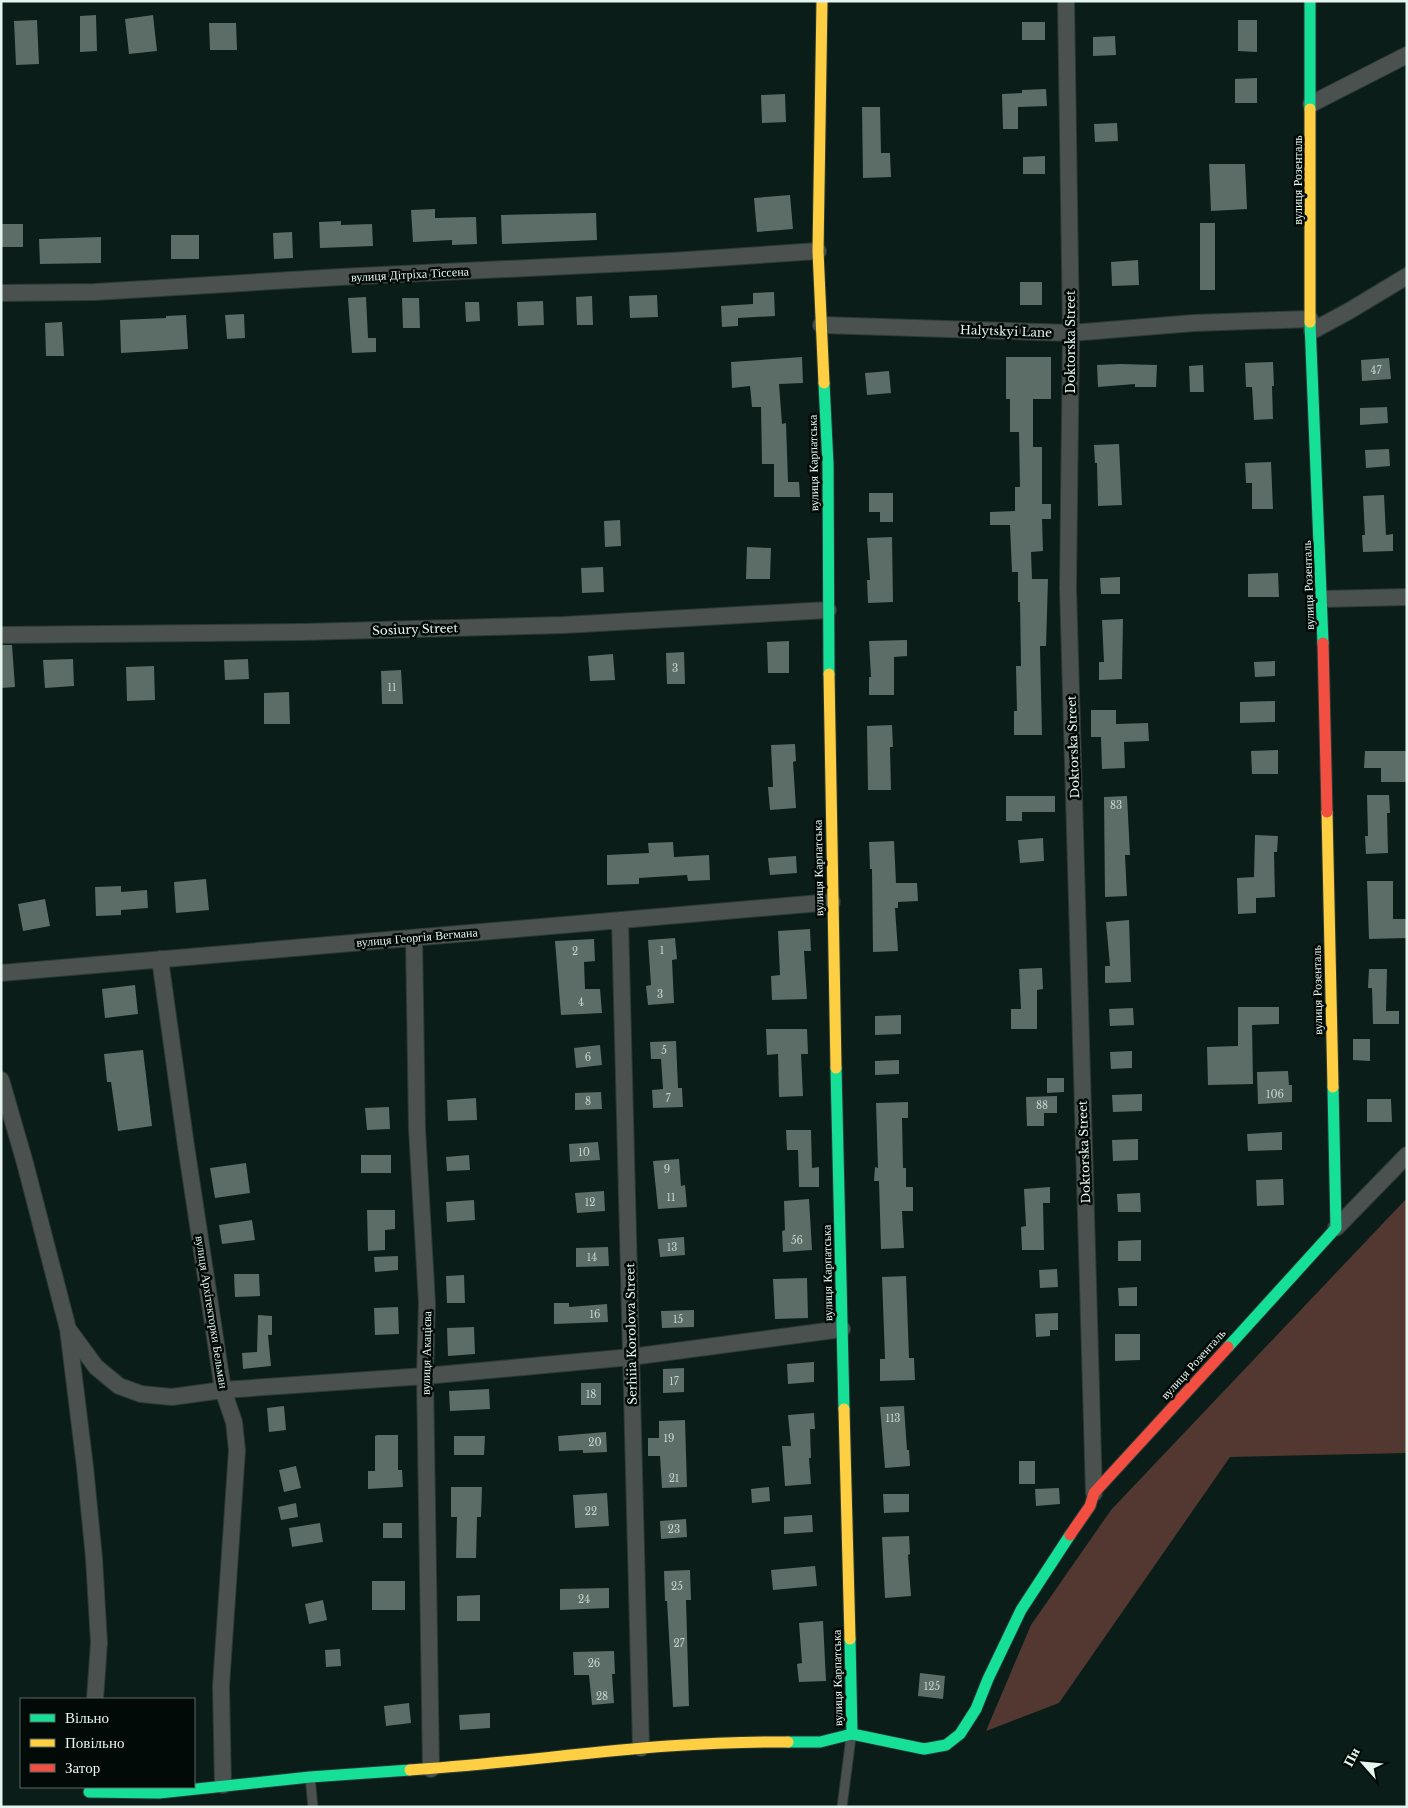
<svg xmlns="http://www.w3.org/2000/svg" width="1408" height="1808" font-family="'Libre Baskerville',serif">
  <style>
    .forest { fill: #523830 }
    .building { fill: #5c6c67 }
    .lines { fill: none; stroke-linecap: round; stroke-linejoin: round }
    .lane-casing { stroke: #2b3a35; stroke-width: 11 }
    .street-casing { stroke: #2b3a35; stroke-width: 18 }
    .fast-casing { stroke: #2b3a35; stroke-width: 13 }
    .slow-casing { stroke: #2b3a35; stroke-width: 13 }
    .jam-casing { stroke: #2b3a35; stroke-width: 13 }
    .lane { stroke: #4a514e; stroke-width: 9 }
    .street { stroke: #4a514e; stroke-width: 16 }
    .fast { stroke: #16e098; stroke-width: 11 }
    .slow { stroke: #ffcf43; stroke-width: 11 }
    .jam { stroke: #f24e42; stroke-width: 11 }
    .labels { text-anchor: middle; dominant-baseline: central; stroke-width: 5; stroke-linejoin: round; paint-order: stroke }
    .number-label { font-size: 10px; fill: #c3d4cd }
    .street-label { font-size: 12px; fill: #e5f6ef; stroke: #020a07 }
  </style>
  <rect width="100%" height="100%" fill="#0b1d18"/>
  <path class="forest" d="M1407,1198V1453L1230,1457L1059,1703L986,1731L1031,1625L1111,1510Z"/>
  <path class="building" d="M96,15L97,51L80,52V16Z
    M153,15L157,51L129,54L125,19Z
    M37,20L39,64L16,65L14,21Z
    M1238,20H1257V52L1238,51Z
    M1022,22H1045V40H1022Z
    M209,23H236L237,50H210Z
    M1115,36L1116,55L1093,56V37Z
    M1257,78V103H1235V79Z
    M1046,89L1047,106L1018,107V129H1003L1002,94L1022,93V90Z
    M785,94L786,122L762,123L761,95Z
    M862,107H880L881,153H890L891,177L863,178Z
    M1117,123L1118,141L1095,142L1094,124Z
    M1045,156V174H1023V157Z
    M1209,164H1245L1247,209L1211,211Z
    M790,195L793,229L757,232L754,198Z
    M435,209V218L476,217L477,244L452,245V240L413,242L411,210Z
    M596,213L597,240L502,244L501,215Z
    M341,221V225L372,224L373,246L320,248L319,222Z
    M1200,223H1215V290H1200Z
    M1,224H23V247H1Z
    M292,232L293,258L274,259L273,233Z
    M171,235H199V259H171Z
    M101,237V263L40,264L39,239Z
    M1138,260L1139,285L1112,286L1111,262Z
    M1020,282H1042V305H1020Z
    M774,292L775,316L738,318V326L722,327L721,306L753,304V293Z
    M657,295L658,317L630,318L629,296Z
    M592,296L593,325H577L576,297Z
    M366,297L368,338H376V352L352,353L348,298Z
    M402,298H419L420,328H403Z
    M543,301L544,325L518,326L517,302Z
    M465,302H479L480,321L466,322Z
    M244,314L245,338L227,339L225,315Z
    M186,315L188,349L121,353L120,320L166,318V316Z
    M62,322L64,356H46L45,323Z
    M802,357L803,383L779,384L782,424L786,423L788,482H799L800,497H774V464H762L761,407H752L750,386L732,388L731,362Z
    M1006,357H1051V399H1033V447H1042V504H1051V519H1042L1043,551L1031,552L1032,579H1048L1046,646H1040L1042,735H1014V711H1017L1016,666H1021L1020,602H1018V572H1012L1010,525H990V512L1015,511V487H1020L1019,432H1010V399H1006Z
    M1389,358L1391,379L1362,381L1361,360Z
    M1273,362L1274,386H1272L1273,419L1254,420L1252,387H1246L1245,363Z
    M1120,364L1157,365L1156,387H1135V384L1098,387L1097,365Z
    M1203,365L1204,392H1190L1189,366Z
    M889,371L891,393L867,395L865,373Z
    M1387,407L1388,423L1360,425V408Z
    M1119,444L1122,505L1098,506L1097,463H1095L1094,445Z
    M1389,449L1390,466L1366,468L1365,450Z
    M1271,462L1273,509H1252V483H1246L1245,463Z
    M869,493H893V522H880V512H869Z
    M1384,495L1386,535L1393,534V551L1363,552L1362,535H1365L1363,496Z
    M620,520L621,546L605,547L604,521Z
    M892,537L893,602L868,603L867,580H870L867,538Z
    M747,547L771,548L770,579H746Z
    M603,567L604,592L582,593L581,568Z
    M1278,573L1279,597H1248V574Z
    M1120,577V594H1101L1100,578Z
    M1123,619L1122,679L1099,680V662H1104L1102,620Z
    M907,640V656L894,657V695H869V677H871L869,641Z
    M789,641V673H768L767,642Z
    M1,645H12L15,687L1,688Z
    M684,652L685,684H667L666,653Z
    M613,654L615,680L590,681L588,656Z
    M73,659L74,686L45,688L43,660Z
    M248,659L249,679L225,680L224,660Z
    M1275,661V676L1255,677L1254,662Z
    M154,666L155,700L127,701L126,667Z
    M401,670L403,704H382L381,671Z
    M289,692L290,724H264V693Z
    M1275,701V722L1240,723V702Z
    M1091,710H1116V724L1148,723L1149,741L1124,742L1125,768L1102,769L1101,737H1091Z
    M892,725L893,747H890L891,790H868L867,726Z
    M795,744L796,761L793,762L796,808L770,810L768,787H773L771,745Z
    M1278,750V774H1252L1251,751Z
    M1365,751H1407V782H1381V768H1364Z
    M1367,795H1389L1390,813H1387L1388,853L1366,854L1365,836H1368Z
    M1006,796H1055V812H1022V821H1006Z
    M1127,796L1130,855H1125L1127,896L1105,897L1104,797Z
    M1255,835L1278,836L1277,852H1274L1275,897L1256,898V913L1238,914L1237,878L1254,877Z
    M1043,838L1044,861L1020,863L1018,840Z
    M894,841L896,883H917L918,901L898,902V908H895L898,951L873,952L872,869H870L869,842Z
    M673,842L674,857L709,855L710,880L688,881L687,875L639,878V884L607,885V855L649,853L648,843Z
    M796,856L797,873L770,875L768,858Z
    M206,879L209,910L176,913L174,882Z
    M1367,881H1393V919H1407V938L1369,939Z
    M121,886V892L147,890L148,908L121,910V915L96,916L95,887Z
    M45,899L50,926L23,931L18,904Z
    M1129,920L1131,982L1105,983V966H1110L1106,922Z
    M810,929L811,951H804L807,999L772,1000L771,976L780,975L778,931Z
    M675,938L677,959L672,960L674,1003L648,1005L646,986L651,985L648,940Z
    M594,939L595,961L584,962L585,989H600L602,1013L561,1015L555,941Z
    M1042,968L1043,989L1037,990V1029H1011V1009H1021L1019,969Z
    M1369,969H1387L1386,1011H1399V1024H1373L1372,988H1368Z
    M135,985L138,1014L105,1018L102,989Z
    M1238,1007H1279V1024L1252,1025L1253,1084L1208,1085L1207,1047L1238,1046Z
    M1133,1008L1134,1025L1110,1026L1109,1009Z
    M901,1015V1034L875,1035V1016Z
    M766,1029H807L808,1054H801L803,1096L779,1097L778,1054L767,1055Z
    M1353,1039H1370V1061L1353,1060Z
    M676,1041L678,1088H682L683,1107L653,1108L652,1090L663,1089L661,1059H651L650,1042Z
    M600,1045L602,1065L576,1068L574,1048Z
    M143,1050L152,1126L118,1131L111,1082H107L104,1054Z
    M1132,1051V1068L1111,1069L1110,1052Z
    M899,1060V1074L875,1075V1061Z
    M1288,1071L1289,1085H1292V1102L1258,1104L1257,1072Z
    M1047,1078H1064V1092L1047,1093Z
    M601,1092L602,1109L575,1110V1093Z
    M1142,1094V1111L1113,1112L1112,1095Z
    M1057,1096V1113H1044V1126H1027L1026,1097Z
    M476,1098L477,1120L448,1121L447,1100Z
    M1367,1099H1391L1392,1122H1367Z
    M908,1102V1118H902L903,1168H906V1187H913V1211H902L904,1248L881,1249L879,1181H874L875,1167L878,1168L876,1103Z
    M389,1107L390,1129L367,1130L365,1108Z
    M786,1130H811L812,1168L819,1167V1187H799L798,1150H787Z
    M1282,1132V1150L1248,1151L1247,1134Z
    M1138,1139V1160L1113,1161L1112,1140Z
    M598,1142L600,1160L570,1162L569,1144Z
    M361,1155H391V1173H361Z
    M469,1155L470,1170L447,1171L446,1157Z
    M679,1159L681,1186L685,1185L687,1207L658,1209L653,1161Z
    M246,1163L250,1193L215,1198L210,1168Z
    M1283,1179L1284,1205L1257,1206L1256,1180Z
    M1050,1187V1203H1043L1044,1250H1022L1021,1227L1026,1226L1024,1189Z
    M604,1191L605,1211L577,1213L575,1193Z
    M1140,1193L1141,1212H1118L1117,1194Z
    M809,1199L812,1250L783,1252L782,1231L785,1230L784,1201Z
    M474,1200L475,1220L447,1222L446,1202Z
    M367,1210H395V1229L385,1230V1250L368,1251Z
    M252,1220L255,1240L222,1244L219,1225Z
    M684,1237L685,1255L660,1257L658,1239Z
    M1141,1240V1261H1118V1241Z
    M608,1247L609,1266L576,1267V1248Z
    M398,1256V1270L375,1272L374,1257Z
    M1057,1269L1058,1287L1040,1288L1039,1270Z
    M234,1274H259L260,1296L235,1297Z
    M464,1275L465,1303H447L446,1276Z
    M906,1276L909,1358H914L915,1380L880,1381V1359H885L882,1277Z
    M807,1278L808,1318L775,1319L773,1279Z
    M1137,1287V1306H1119L1118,1288Z
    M554,1303H569V1307L607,1304L608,1322L554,1324Z
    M398,1307L399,1334L375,1335L374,1308Z
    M694,1310V1327L662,1328L661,1311Z
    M1058,1313V1330H1050V1336L1036,1337L1035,1314Z
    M258,1315L272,1316V1335H268L271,1366L243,1369L242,1353L257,1352Z
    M474,1327L475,1354L448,1356L447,1328Z
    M1115,1334H1140V1360L1115,1361Z
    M814,1362V1382L788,1384L787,1364Z
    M684,1368V1392L663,1393V1369Z
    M581,1383H601V1405H581Z
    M489,1389L490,1409L450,1411L449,1391Z
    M284,1406L286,1430L269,1432L267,1408Z
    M904,1406L907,1450H909L910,1466L885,1468L880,1407Z
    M814,1413L815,1429H810L811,1458H809L811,1484L785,1486L782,1446H791L788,1415Z
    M685,1420L687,1487L662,1488L660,1456H648V1438H659V1421Z
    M606,1432L607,1452L583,1453V1450L559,1451L558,1436Z
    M377,1435H398V1470H402L403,1487L368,1489V1471H375V1436Z
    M454,1436H485L484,1455H454Z
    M1019,1461H1035V1484H1019Z
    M296,1466L301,1488L284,1492L279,1470Z
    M451,1487H482L481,1517H477L476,1558H456L457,1517H451Z
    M769,1487L770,1501L752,1503L751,1489Z
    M1059,1488L1060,1504L1036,1506L1035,1489Z
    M607,1493L609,1526L575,1528L573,1495Z
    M883,1494H909V1512L884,1513Z
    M296,1503L298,1517L281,1520L278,1507Z
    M812,1515L813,1532L784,1534V1517Z
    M686,1519L687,1537L661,1539L660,1521Z
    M320,1523L323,1542L292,1547L289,1528Z
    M383,1523H402V1538H383Z
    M909,1536L910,1554L908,1555L911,1596L885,1598L882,1537Z
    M815,1566L817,1586L773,1590L771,1570Z
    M690,1570L691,1600H686L689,1706L673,1707L667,1601H665L664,1571Z
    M372,1581H405V1610H372Z
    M609,1588V1608L560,1610V1589Z
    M480,1595V1621H457V1596Z
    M323,1600L327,1620L309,1624L305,1604Z
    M823,1621L826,1681L799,1682L797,1664L802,1663L799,1623Z
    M340,1649L341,1666L326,1667L325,1650Z
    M614,1651L615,1674H612L614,1703L592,1705L589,1675H574L573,1652Z
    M920,1673L945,1676L943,1699L918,1696Z
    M409,1703L411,1723L386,1726L384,1706Z
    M490,1713V1728L460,1730L459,1715Z"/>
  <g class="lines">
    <defs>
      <path id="lane" d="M310,1777L313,1807
        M842,1807L851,1737"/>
      <path id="street" d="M1066,1L1071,333L1068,588L1094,1493
        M1311,104L1407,55
        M1,293L95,292L340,277L672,261L818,251
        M821,325L1071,333L1194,323L1310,319
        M1312,331L1349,311L1407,276
        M1322,599L1407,597
        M1,635L303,632L564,625L828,610
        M620,920L641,1748
        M414,938L417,1129L427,1303L425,1376L431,1769
        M160,959L186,1146L223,1390L234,1422L237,1450L221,1686L223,1785
        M1,973L832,902
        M1,1080L25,1163L68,1329L85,1467L94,1558L99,1643L95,1699
        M1336,1228L1407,1155
        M68,1329L96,1367L119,1386L141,1394L172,1397L223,1390L425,1376L631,1357L842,1329"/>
      <path id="fast" d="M1310,1V109
        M1310,322L1323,643
        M824,383L828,465L829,674
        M836,1068L844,1409
        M1228,1347L1336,1228L1333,1087
        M850,1639L852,1734
        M788,1742H820L852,1734L924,1749L946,1745L960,1734L976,1709L988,1679L1021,1610L1070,1535
        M89,1792L159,1793L310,1777L410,1770"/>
      <path id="slow" d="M822,1L818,251L824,383
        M1310,109V322
        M829,674L836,1068
        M1327,812L1333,1087
        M844,1409L850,1639
        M410,1770C536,1762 661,1740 788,1742"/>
      <path id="jam" d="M1323,643L1327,812
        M1070,1535L1090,1506L1094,1493L1228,1347"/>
    </defs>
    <use href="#lane" class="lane-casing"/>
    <use href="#street" class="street-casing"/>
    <use href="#fast" class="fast-casing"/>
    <use href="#slow" class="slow-casing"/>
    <use href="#jam" class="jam-casing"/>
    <use href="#lane" class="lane"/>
    <use href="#street" class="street"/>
    <use href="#fast" class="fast"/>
    <use href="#slow" class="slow"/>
    <use href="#jam" class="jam"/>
  </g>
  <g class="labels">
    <g class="number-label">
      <text x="1376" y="370">47</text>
      <text x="675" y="668">3</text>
      <text x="392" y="687">11</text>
      <text x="1116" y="805">83</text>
      <text x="662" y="950">1</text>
      <text x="575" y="951">2</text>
      <text x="660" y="994">3</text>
      <text x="581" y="1002">4</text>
      <text x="664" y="1050">5</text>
      <text x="588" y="1057">6</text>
      <text x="1275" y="1094">106</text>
      <text x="668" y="1098">7</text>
      <text x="588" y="1101">8</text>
      <text x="1042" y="1105">88</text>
      <text x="584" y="1152">10</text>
      <text x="667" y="1169">9</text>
      <text x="671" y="1197">11</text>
      <text x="590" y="1202">12</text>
      <text x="797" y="1240">56</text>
      <text x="672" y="1247">13</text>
      <text x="592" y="1257">14</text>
      <text x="595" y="1314">16</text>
      <text x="678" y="1319">15</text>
      <text x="674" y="1381">17</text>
      <text x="591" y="1394">18</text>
      <text x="893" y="1418">113</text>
      <text x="669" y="1438">19</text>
      <text x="595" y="1442">20</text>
      <text x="674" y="1478">21</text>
      <text x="591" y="1511">22</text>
      <text x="674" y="1529">23</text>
      <text x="677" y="1586">25</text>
      <text x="584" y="1599">24</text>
      <text x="679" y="1643">27</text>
      <text x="594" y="1663">26</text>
      <text x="932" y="1686">125</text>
      <text x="602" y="1696">28</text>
    </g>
    <g class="street-label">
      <text transform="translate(1297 180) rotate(-90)">вулиця Розенталь</text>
      <text transform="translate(410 274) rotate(-3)">вулиця Дітріха Тіссена</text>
      <text transform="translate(1006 331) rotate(2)">Halytskyi Lane</text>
      <text transform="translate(1070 342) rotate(-90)">Doktorska Street</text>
      <text transform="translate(813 463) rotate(-91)">вулиця Карпатська</text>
      <text transform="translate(1308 585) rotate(-92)">вулиця Розенталь</text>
      <text transform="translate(415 629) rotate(-2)">Sosiury Street</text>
      <text transform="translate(1073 747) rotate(-92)">Doktorska Street</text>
      <text transform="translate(818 868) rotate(-91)">вулиця Карпатська</text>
      <text transform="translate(417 937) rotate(-5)">вулиця Георгія Вегмана</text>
      <text transform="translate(1317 990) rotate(-91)">вулиця Розенталь</text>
      <text transform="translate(1084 1152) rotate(-92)">Doktorska Street</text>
      <text transform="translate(827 1273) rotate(-91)">вулиця Карпатська</text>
      <text transform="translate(212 1312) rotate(81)">вулиця Архітекторки Бельман</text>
      <text transform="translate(631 1334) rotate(-91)">Serhiia Korolova Street</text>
      <text transform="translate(426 1353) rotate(-89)">вулиця Акацієва</text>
      <text transform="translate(1193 1364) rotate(-48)">вулиця Розенталь</text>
      <text transform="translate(837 1678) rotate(-91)">вулиця Карпатська</text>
    </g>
  </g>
  <rect width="1408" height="1808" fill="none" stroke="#e5f6ef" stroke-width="5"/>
  <rect x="20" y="1698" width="175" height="90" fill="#020a07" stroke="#5d6864"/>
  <rect x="30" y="1714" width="25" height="8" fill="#16e098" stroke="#5d6864"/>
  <text x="65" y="1723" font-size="15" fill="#e5f6ef">Вільно</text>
  <rect x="30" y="1739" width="25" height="8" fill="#ffcf43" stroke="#5d6864"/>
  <text x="65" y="1748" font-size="15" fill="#e5f6ef">Повільно</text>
  <rect x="30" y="1764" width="25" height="8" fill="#f24e42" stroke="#5d6864"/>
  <text x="65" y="1773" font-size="15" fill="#e5f6ef">Затор</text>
  <g transform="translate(1363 1763) rotate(297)" stroke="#020a07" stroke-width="4" paint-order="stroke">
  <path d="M0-4L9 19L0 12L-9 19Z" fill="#e5f6ef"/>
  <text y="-8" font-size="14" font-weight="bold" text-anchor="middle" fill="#e5f6ef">Пн</text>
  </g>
</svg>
